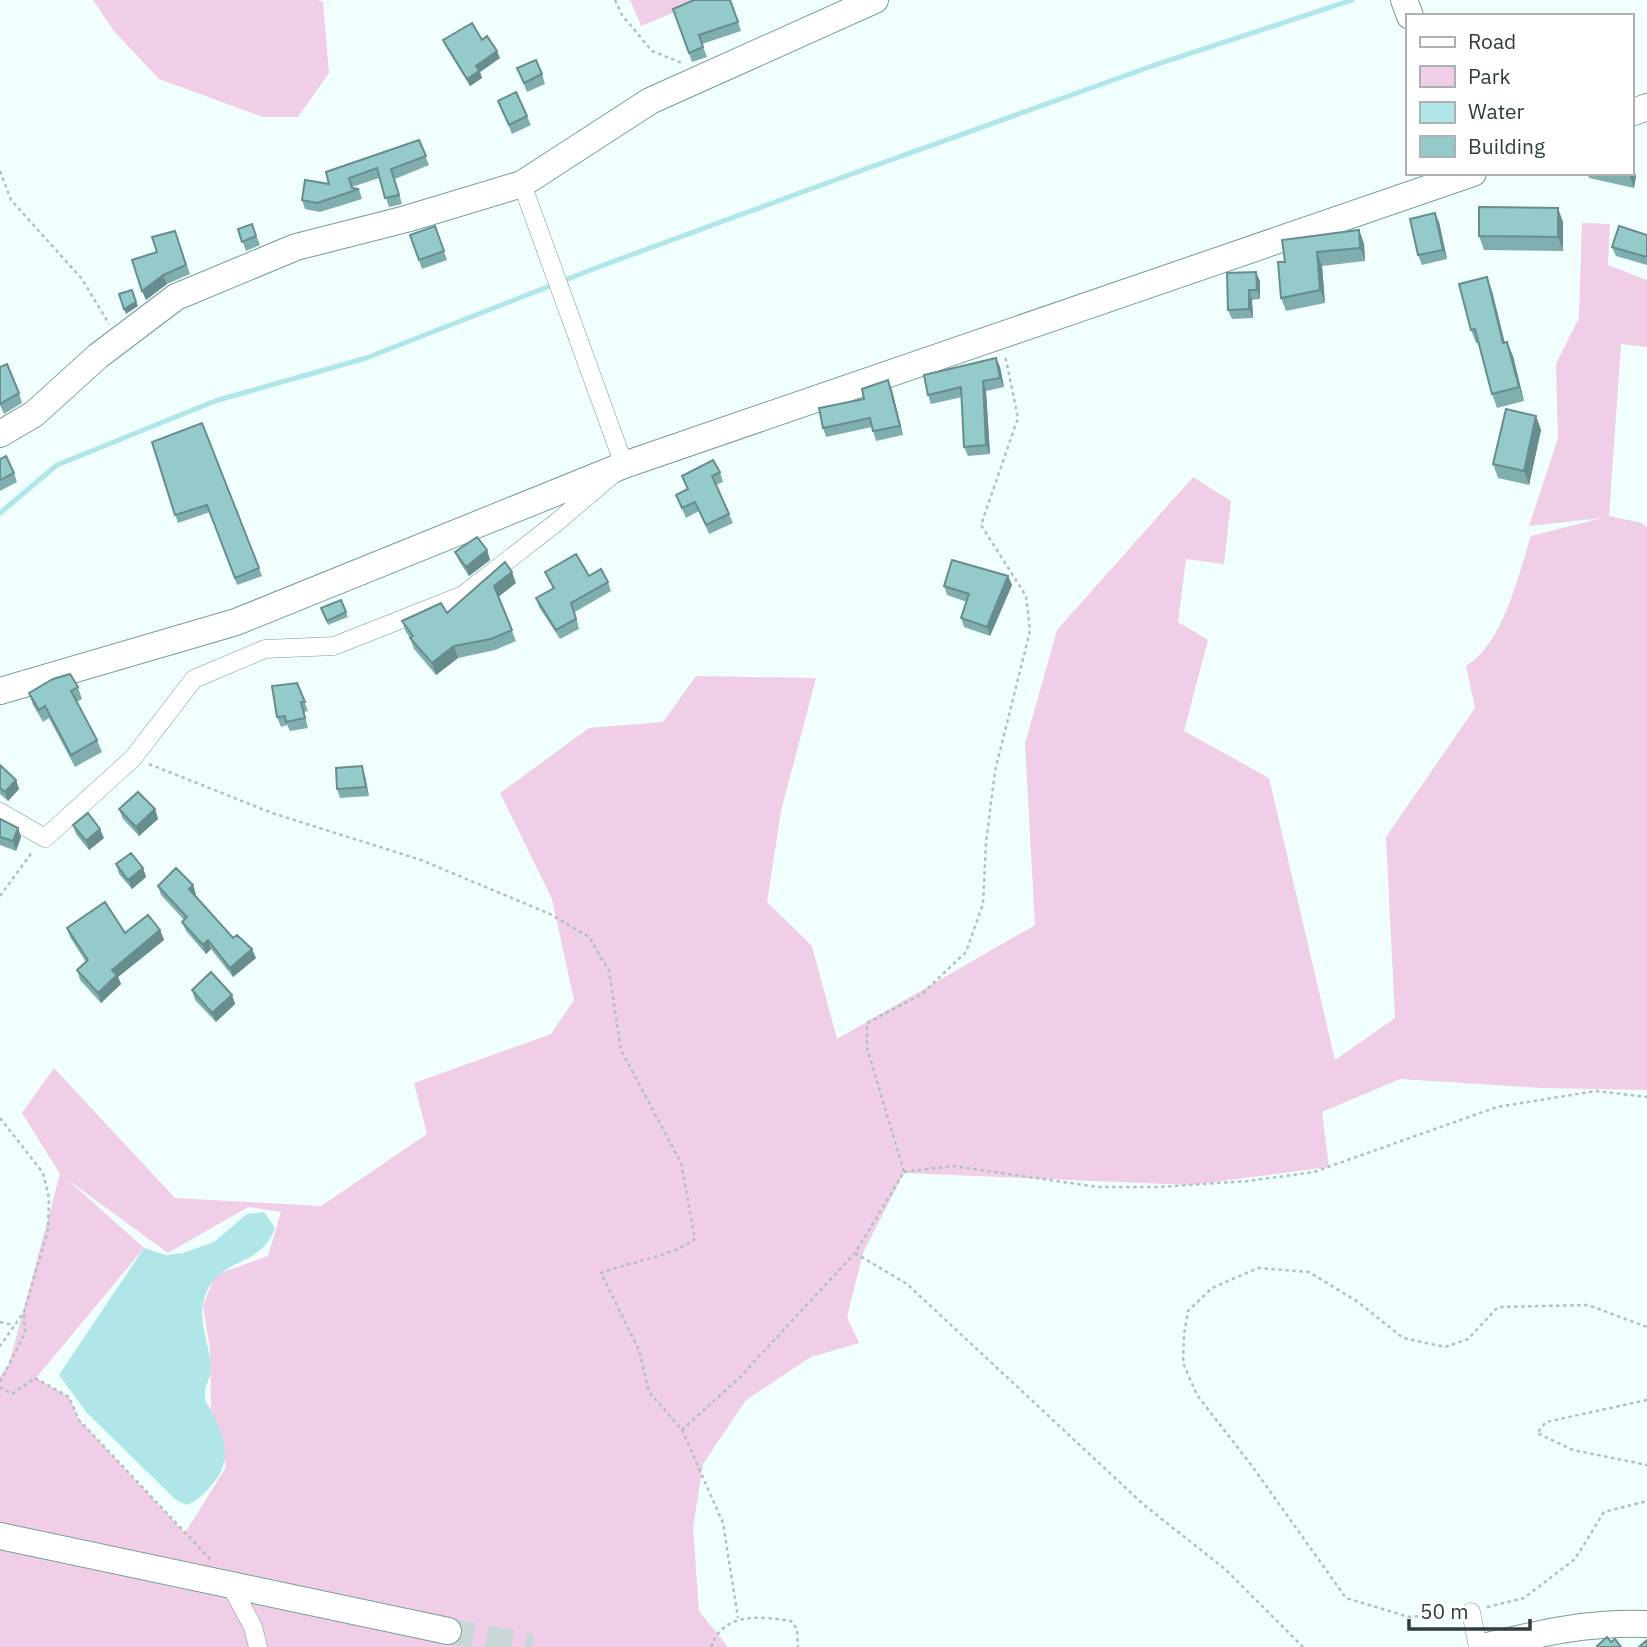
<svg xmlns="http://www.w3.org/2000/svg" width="1647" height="1647" font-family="'IBM Plex Sans',sans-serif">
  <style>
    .green { fill: #f1cee7; fill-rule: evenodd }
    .water { fill: #b0e6e7 }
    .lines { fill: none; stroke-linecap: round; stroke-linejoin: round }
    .stream { stroke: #b0e6e7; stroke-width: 5 }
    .secondary-tunnel { stroke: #cad7d8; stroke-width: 26; stroke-dasharray: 26 13; stroke-linecap: butt }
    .street-casing { stroke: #7a9b9b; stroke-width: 19 }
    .secondary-casing { stroke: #7a9b9b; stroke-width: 28 }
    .path { stroke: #b2c0c0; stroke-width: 2.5; stroke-dasharray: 3.5 3.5; stroke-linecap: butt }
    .street { stroke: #fff; stroke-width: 18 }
    .secondary { stroke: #fff; stroke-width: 26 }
    .wall { fill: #80aeaf }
    .shaded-wall { fill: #688d8e }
    .building { fill: #95cacb; stroke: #688d8e; stroke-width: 2 }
  </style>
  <rect width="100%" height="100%" fill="#f0fefe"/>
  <path class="green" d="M93,0H318L323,2L329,73L298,117H263L159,79L114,31Z
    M630,0H704L641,26Z
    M1582,223L1610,224L1608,265L1647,280V347L1621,344L1609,516L1642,523L1647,527V1090L1543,1088L1400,1079L1322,1112L1329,1167L1191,1185L904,1173L863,1253L847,1317L859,1343L811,1357L746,1400L703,1464L693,1528L699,1611L728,1647H0V1377L9,1364L60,1174L22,1113L54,1068L175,1198L321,1206L427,1134L414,1083L551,1034L574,1000L552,899L500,793L589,728L663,722L696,676L816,678L781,811L767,902L812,946L837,1039L1035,925L1025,744L1057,630L1193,477L1231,501L1224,564L1186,559L1178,622L1208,640L1184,731L1269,778L1335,1060L1395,1018L1386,837L1475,708L1466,666C1503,644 1518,576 1531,536L1602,518L1529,526L1558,438L1556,364L1579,318ZM68,1180L168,1253L248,1207L281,1212L268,1256L215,1275L203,1306L210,1349L211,1409L226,1467L185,1533L79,1420L69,1397L36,1378L144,1248Z"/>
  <path class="water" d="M264,1212L275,1228C259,1272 213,1254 203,1304C199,1325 210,1347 211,1368C211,1378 203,1388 205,1399C206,1404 210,1407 212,1412C224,1437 232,1459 215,1481C206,1492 200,1499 187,1505L176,1500L87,1413L59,1375L144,1248L166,1255L183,1253L214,1242L247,1214Z"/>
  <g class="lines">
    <path class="stream" d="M0,513L57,465L215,401L366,358L601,266L835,180L1155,65L1352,0"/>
    <path class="secondary-tunnel" d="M448,1631L532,1647"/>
    <defs>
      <path id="street" d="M0,812L45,838L133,758L194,679L265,649L334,646L463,595L557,522L624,465L522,184
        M232,1588L253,1627L258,1647
        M1471,1612L1478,1647"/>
      <path id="secondary" d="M1404,0L1410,16
        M1631,113L1647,107
        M0,434L34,414L98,356L176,297L296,247L406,219L522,184L650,101L875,0
        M0,691L236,622L624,465L1473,173
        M0,1536L448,1631
        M1483,1647C1541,1633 1587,1622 1647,1624"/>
    </defs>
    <use href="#street" class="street-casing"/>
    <use href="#secondary" class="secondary-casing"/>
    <path class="path" d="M615,0L622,15L652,51L682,63
      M0,171L11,200L82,279L109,324
      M149,764L272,813L421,860L550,914L589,937L609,971L621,1050L681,1163L695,1239C673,1256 629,1262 601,1273L639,1350L649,1392L682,1430L723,1523L738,1618
      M0,896L33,851
      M0,1118L43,1173L49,1198L48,1230L24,1312L0,1346
      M904,1172L952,1166L1098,1187H1159L1248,1181L1314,1172L1497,1107L1596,1091L1647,1097
      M855,1253L907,1284L1144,1505L1225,1569L1303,1647
      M0,1322L14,1325
      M0,1382L25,1333L24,1312
      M0,1387L12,1394L35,1378L69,1397L79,1420L211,1560
      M1647,1400L1546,1422L1537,1433L1573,1450L1647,1465
      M682,1430L739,1378L855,1253L904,1172L867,1048V1023L922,994L966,952L983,904L986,843L995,771L1030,631L1026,596L981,525L1018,418L1005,355
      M1487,1607L1524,1598L1575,1559L1604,1512L1647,1501
      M1453,1613L1409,1617L1346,1598L1252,1466L1197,1395L1183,1363L1184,1334L1188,1311L1212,1288L1258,1268L1309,1272L1358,1302L1403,1338L1445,1347L1468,1339L1498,1307L1588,1305L1647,1327
      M711,1647C723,1612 760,1616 791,1621L797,1629L798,1647"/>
    <use href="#street" class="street"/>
    <use href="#secondary" class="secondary"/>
  </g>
  <path class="wall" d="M731,0L741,31L702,44L707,57L692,62L673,9Z
    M443,40H482L500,58L480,72L482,78L470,86L446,47Z
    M517,68L542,74L545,84L527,92Z
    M498,101L527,116L531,125L512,134Z
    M419,140L429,165L395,179L402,204L389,207L379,178L352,187L353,188L359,189L362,199L320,212L305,209L302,200L329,184Z
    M1631,147L1634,155L1632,165L1636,176L1634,188L1589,178L1587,173H1631Z
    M1439,222L1447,259L1422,265L1418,255Z
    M1563,222V251L1484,250L1479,236Z
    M252,224L260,245L246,251L238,229Z
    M435,226L447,260L422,269L410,235Z
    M1359,230L1364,244L1365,261L1322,266L1325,303L1286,311L1281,298L1285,262Z
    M175,231L190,274L167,284L146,300L157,252Z
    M1647,235V265L1616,256L1612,247Z
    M1260,281V299L1252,300L1253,318L1232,319L1228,310Z
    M1492,291L1505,343L1513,356L1524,401L1497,408L1492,394L1479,343H1476L1471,330Z
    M996,358L1000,367L1004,387L986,391L990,454L968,456L964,447L962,397L931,404L928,395Z
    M892,390L903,435L876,441L872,427L826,437L823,428L864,399Z
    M19,393L22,403L4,414L0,405Z
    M1536,416L1541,430L1529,485L1498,478L1493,464Z
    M202,423L262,576L237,585L210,512L178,523L152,442Z
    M0,459L14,473L17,482L0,491Z
    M720,472L723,482L716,485L733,523L709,534L699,511L686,518L676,495L687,489L682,476Z
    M487,550L490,560L469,576L459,561L455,552Z
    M545,572L589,576L608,582L611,591L575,612L579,629L560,639L539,607L536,598L553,589Z
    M1008,576L1012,585L990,636L964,627L961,618L967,602L947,595L944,586Z
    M516,583L498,597L516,641L495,650L458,658L436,675L414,649L410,638L406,632L402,621L447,613Z
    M341,600L348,617L328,625L321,608Z
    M297,683L308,711L304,712L308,728L290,731L287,725L281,727L277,717Z
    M78,687L82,699L77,702L97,740L102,752L75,767L49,718L43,722L33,705L29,693Z
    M0,765L16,780L19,789L8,801L0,794Z
    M365,776L369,796L340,798L337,789Z
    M119,809H155L158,819L139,836L123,819Z
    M0,819L18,828L21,837L16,851L0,845Z
    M73,825L104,838L89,850L76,834Z
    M116,864L143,868L146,877L132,889L119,874Z
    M193,885L196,895L195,896L233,938L256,958L233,977L211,949L206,954L186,931L182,922L184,920L161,895L158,886Z
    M67,928L125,933L160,930L164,940L118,977L121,984L101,1003L80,980L77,970L86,962L70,937Z
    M192,990L232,995L235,1004L216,1022L195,1000Z"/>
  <path class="shaded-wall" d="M497,51L500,58L480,72L482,78L470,86L467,79L476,66Z
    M1631,147L1634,155L1632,165L1636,176L1634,188L1629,174L1631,173Z
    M1558,208L1563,222V251L1558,237Z
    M1435,213L1439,222L1447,259L1443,250Z
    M1359,230L1364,244L1365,261L1360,248Z
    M1317,252L1322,266L1325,303L1320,290Z
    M1256,272L1260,281V299L1257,290Z
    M163,275L167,284L146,300L142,291Z
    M1487,277L1492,291L1508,357L1503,343Z
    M1249,290L1252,300L1253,318L1249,309Z
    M136,302L138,306L126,314L124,309Z
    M1507,342L1513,356L1524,401L1519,387Z
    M996,358L1000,367L1004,387L1000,378Z
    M888,380L892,390L903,435L900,426Z
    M983,381L986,391L990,454L986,445Z
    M1536,416L1541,430L1529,485L1524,471Z
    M487,550L490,560L469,576L466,567Z
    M512,572L516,583L498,597L494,586Z
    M1008,576L1012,585L990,636L987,627Z
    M454,646L458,658L436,675L432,663Z
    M362,766L365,776L369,796L366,787Z
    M16,780L19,789L8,801L5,792Z
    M155,809L158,819L139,836L136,827Z
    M18,828L21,837L16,851L13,841Z
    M100,829L104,838L89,850L86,841Z
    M143,868L146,877L132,889L128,880Z
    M193,885L196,895L192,899L189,889Z
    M160,930L164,940L118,977L121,984L101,1003L98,993L112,970Z
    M208,940L211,949L206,954L203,945Z
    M252,949L256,958L233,977L230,968Z
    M232,995L235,1004L216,1022L212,1013Z"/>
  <path class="building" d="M694,0H730L738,22L699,35L703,47L689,53L673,9Z
    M472,23L482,40L487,36L497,51L476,66L479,71L467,79L443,40Z
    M536,60L542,74L524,83L517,68Z
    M516,92L527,116L509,125L498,101Z
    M419,140L426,156L391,169L399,195L385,198L377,168L349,178L352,188L359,189L317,203L302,200L305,180L329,184L326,172Z
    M1479,207L1558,208V237L1479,236Z
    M1435,213L1443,250L1418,255L1410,219Z
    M252,224L256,236L242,242L238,229Z
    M435,226L444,251L419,260L410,235Z
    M1619,226L1647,235V257L1612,247Z
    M1359,230L1360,248L1317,252L1320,290L1281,298L1278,262H1285L1282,240Z
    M175,231L186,265L163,275L142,291L132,260L157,252L152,237Z
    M1256,272L1257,290H1249V309L1228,310L1227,273Z
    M1487,277L1503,343L1507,342L1519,387L1492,394L1475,329L1471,330L1459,284Z
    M132,290L136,302L124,309L119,294Z
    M996,358L1000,378L983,381L986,445L964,447L961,387L928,395L924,375Z
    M7,364L19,393L0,404V367Z
    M888,380L900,426L873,431L870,418L823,428L819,408L864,399L862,389Z
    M1506,409L1536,416L1524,471L1493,464Z
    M202,423L259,568L235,578L207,505L175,515L152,442Z
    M6,456L14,473L0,480V459Z
    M713,460L720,472L712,476L729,514L706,525L695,502L682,508L676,495L688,489L682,476Z
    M477,537L487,550L466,567L455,552Z
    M576,554L589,576L601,569L608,582L571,603L576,619L556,630L536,598L554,588L545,572Z
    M952,560L1008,576L987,627L961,618L969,594L944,586Z
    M505,562L512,572L494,586L512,630L491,639L454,646L432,663L410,638L413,636L402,621L441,603L447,613Z
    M341,600L346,612L327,621L321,608Z
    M70,674L78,687L71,691L97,740L71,755L45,706L39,710L29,693L53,679Z
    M297,683L305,702H301L305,718L286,722L285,716L277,717L272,686Z
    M0,765L16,780L5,792L0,788Z
    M362,766L366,787L337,789L336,768Z
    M138,792L155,809L136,827L119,809Z
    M88,813L100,829L86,841L73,825Z
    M0,819L18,828L13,841L0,837Z
    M131,853L143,868L128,880L116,864Z
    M176,868L193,885L189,889L233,938L237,935L252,949L230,968L208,940L203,945L182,922L187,917L158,886Z
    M105,902L125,933L148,915L160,930L112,970L117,975L98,993L77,970L88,960L67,928Z
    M211,972L232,995L212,1013L192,990Z
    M1607,1637L1611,1642L1615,1639L1621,1647H1598L1597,1646Z
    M1647,1640V1647H1639Z"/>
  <rect x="1406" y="14" width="228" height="161" fill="#ffffff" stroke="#acb1b2" stroke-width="2"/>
  <rect x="1420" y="37" width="35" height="10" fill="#ffffff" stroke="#acb1b2" stroke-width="2"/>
  <text x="1468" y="49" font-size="21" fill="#303d3e">Road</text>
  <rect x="1420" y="66" width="35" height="21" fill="#f1cee7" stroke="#acb1b2" stroke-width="2"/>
  <text x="1468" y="84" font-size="21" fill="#303d3e">Park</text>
  <rect x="1420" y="102" width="35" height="21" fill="#b0e6e7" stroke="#acb1b2" stroke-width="2"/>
  <text x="1468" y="119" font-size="21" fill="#303d3e">Water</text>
  <rect x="1420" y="136" width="35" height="21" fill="#95cacb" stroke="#acb1b2" stroke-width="2"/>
  <text x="1468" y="154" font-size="21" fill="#303d3e">Building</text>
  <path d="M1409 1619v10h121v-10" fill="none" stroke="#303d3e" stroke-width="3.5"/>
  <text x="1420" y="1619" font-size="21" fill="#303d3e" stroke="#ffffff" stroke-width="5" paint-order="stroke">50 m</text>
</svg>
